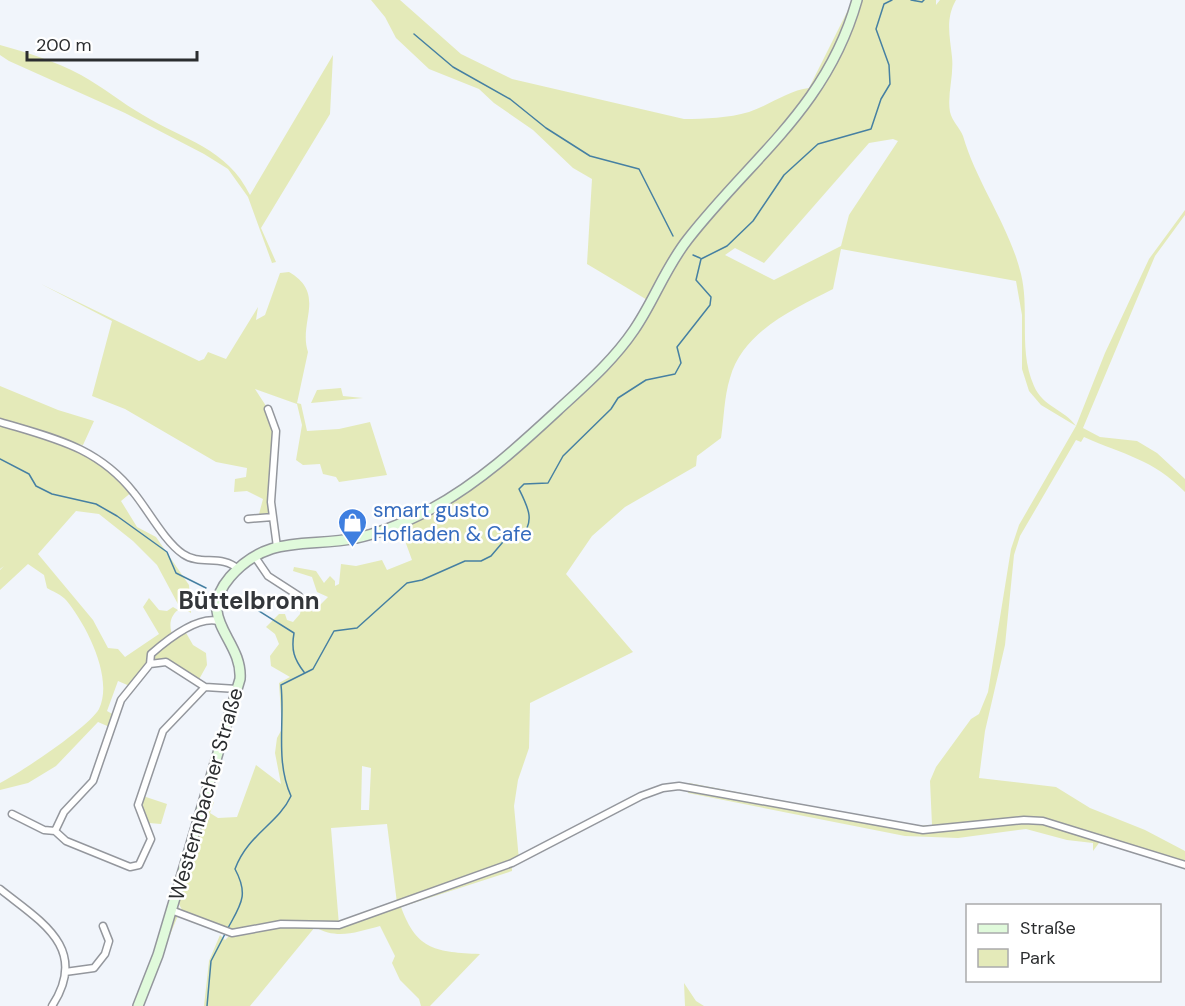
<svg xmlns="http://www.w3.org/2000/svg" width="1185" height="1006" font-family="'DM Sans',sans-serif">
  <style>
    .green { fill: #e4eab9; fill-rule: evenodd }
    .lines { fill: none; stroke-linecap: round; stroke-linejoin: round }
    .stream { stroke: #4680a2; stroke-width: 1.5 }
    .street-casing { stroke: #94979d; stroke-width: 9 }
    .secondary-casing { stroke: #94979d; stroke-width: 12 }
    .street { stroke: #fff; stroke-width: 6 }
    .secondary { stroke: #e0fadb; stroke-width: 9 }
    .labels { text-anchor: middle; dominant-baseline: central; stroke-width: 5; stroke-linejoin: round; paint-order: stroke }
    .shop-label { font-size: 21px; fill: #366cbe; stroke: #fff; text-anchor: start }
    .street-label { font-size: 21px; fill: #2b2d2f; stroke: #fff }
    .quarter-label { font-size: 24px; font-weight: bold; fill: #33363a; stroke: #fff }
  </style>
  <rect width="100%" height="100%" fill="#f1f5fb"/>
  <path class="green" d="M371,0H400L461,54L512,79L684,119C706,119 728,118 749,112C770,105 789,90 809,88L853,0H936V5L940,0H956C945,19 950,37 952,57C954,76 947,94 950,112C952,121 960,128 963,136C977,184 1009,225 1021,274C1030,311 1018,351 1034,386C1043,407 1064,409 1076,426L1105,353L1149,259L1185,210V215L1155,256L1083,428L1100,437L1137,441L1157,453L1185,479V492C1153,459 1124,455 1084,437L1081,442L1076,440L1020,536L1014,555L1005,645L985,731L979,778L1056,787L1090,808L1145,830L1185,851V869L1117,846L1099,843L1093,851V843L1067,840L1026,829L958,838L905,836L688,793L689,783L916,826L932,825L930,781L936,767L971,719L979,714L988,692L1011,549L1019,525L1076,426L1041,405L1029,391L1022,369V315L1016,281L841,249L833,289C794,309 743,331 730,378C724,397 724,419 721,438L697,456L696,466L625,507L592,536L566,574L633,652L530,703L529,748L518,780L514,806L519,860L512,863V871L401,907C417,951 437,952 480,954L430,1006H421L419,999L400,980L392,963L395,956L380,926C357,932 337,940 315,927L250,1006H204L209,961L220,935L225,940L232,933L179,913L141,1006L173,903L182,910L177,900L207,800L214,802L210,813L218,818L237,817L256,765L281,784L275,753L277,738L282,729L279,683L290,677L271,666L270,656L279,644L275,634L266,627L279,614H285L287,620L293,622L300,614L302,604L306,603L313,612L328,597L317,592L312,577L293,571L294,567L316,571L324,583L330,576L335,581V586L339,584L341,564L356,566L382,560L387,570L412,560L400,527L455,496L606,365L649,301L587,264L592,179L573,168L533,130L494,103L479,89L429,69L396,38L385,17ZM893,139L898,141L849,215L841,246L774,280L725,255L735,248L764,263L869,143ZM362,766L371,768L369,810H361ZM387,824L397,903L339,925L331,828Z
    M0,45C28,53 55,61 81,75C103,87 122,103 143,115C184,140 227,148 250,195L333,55L330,114L261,228L276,262L272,263L248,197L228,169L204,154L125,113L9,61L0,55Z
    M289,272C327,294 298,322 308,352L297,403L301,404L307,431L339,429L370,422L387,475L339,482L336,477L323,474L320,464L303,465L296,460L302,425L297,404L255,389L268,409L276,431L273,517L258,518L263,499L247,491L234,492L235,479L246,477L247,468L216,462L125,409L92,396L112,321L41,284L199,361L204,359L208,352L226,359L258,307L256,320L265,315L280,273Z
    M0,386L58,410L94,421L83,445L71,443L88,452L133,491L121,501L137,527L156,537L189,585L191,613L179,606L157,565L133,541L99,514L76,511L38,554L93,620L108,648L118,649L125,657L159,634L143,607L149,598L159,610L167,611L173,607L178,610C169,617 169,627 173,637L185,631L193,645L206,653L207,665L197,683L173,665L150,664L132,687L118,681L107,711L114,715L112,728L98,722L56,766L28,783L0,790V783C20,773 89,727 99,709C114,678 86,624 66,600C62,595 52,591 47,588L44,575L28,564L0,590V570L4,566L0,569Z
    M341,388L343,396L363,398L311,403L317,390Z
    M143,796L167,804L161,824L149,823L143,811Z
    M684,983L696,1001L704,1006H685Z"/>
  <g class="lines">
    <path class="stream" d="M911,0L922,2L924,0
      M414,34L453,67L510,99L546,128L590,156L639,169L673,236
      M693,255L700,258
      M0,459L29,474L36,486L52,494L96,504L117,516L167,552L176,573L206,588
      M240,599L294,633C291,650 294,659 304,672
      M228,928C241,904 249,895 235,869C248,834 278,824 291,796C275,761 285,721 281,685L313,669L334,631L357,628L407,583L422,580L465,561H481L491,556L508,536L520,538C536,522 528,507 519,489L524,484L548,483L563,456L611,409L618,398L646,380L675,374L681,363L677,347L710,305L711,297L696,280L701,259L727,246L753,221L784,175L818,144L871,129L881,99L890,84L889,65L876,29L884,4L892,0
      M207,1006L211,961L226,932"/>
    <defs>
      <path id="street" d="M268,409L276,431L271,502L277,547
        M0,422C53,438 98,447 134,493C148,510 165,542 183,554C200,566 222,554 238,569
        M248,519L273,517
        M255,557L268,576L299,596
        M150,664L151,654C167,640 197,616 218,621
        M12,814L44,830L55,831L66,841L130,867L139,865L151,839L138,805L163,731L205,687
        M55,831L64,812L93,781L121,700L150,664L166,662L205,687L237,689
        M0,889C40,921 90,948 52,1006
        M171,910L232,933L281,924L339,925L512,863L641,796L663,788L679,786L923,830L1024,820L1043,821L1185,865
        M65,972L94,968L105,954L109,941L103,926"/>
      <path id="secondary" d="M138,1006L158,955L240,679C243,639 194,619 230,577C268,533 310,548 356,538C382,533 408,521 431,509C479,483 518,447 558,410C585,385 613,361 634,330C654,301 665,268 688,239C752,157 827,107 857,0"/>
    </defs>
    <use href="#street" class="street-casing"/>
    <use href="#secondary" class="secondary-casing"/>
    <use href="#street" class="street"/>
    <use href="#secondary" class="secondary"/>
  </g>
  <defs>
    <symbol id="shop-pin" viewBox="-11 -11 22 30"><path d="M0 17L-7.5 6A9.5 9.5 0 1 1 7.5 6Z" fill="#3f7fe0" stroke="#fff"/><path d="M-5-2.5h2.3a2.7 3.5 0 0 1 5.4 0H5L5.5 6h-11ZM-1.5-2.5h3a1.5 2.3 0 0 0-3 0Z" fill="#fff"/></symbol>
  </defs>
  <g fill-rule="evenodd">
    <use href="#shop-pin" x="336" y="506" width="33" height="45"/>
  </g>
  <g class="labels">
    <g class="shop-label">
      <text x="373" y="510">smart gusto<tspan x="373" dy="24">Hofladen &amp; Cafe</tspan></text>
    </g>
    <g class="street-label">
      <text transform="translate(206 794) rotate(-74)">Westernbacher Straße</text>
    </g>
    <g class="quarter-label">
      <text x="249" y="600">Büttelbronn</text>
    </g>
  </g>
  <rect x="966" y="904" width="195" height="78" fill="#ffffff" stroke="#aaabac" stroke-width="1.5"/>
  <rect x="978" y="924" width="30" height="9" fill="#e0fadb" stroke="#aaabac" stroke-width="1.5"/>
  <text x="1020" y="934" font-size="18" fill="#2b2d2f">Straße</text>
  <rect x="978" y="949" width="30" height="18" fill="#e4eab9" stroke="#aaabac" stroke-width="1.5"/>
  <text x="1020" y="964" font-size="18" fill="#2b2d2f">Park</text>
  <path d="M27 51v9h170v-9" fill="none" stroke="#2b2d2f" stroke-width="3"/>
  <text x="36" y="51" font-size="18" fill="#2b2d2f" stroke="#ffffff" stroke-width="4.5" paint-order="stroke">200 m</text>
</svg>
